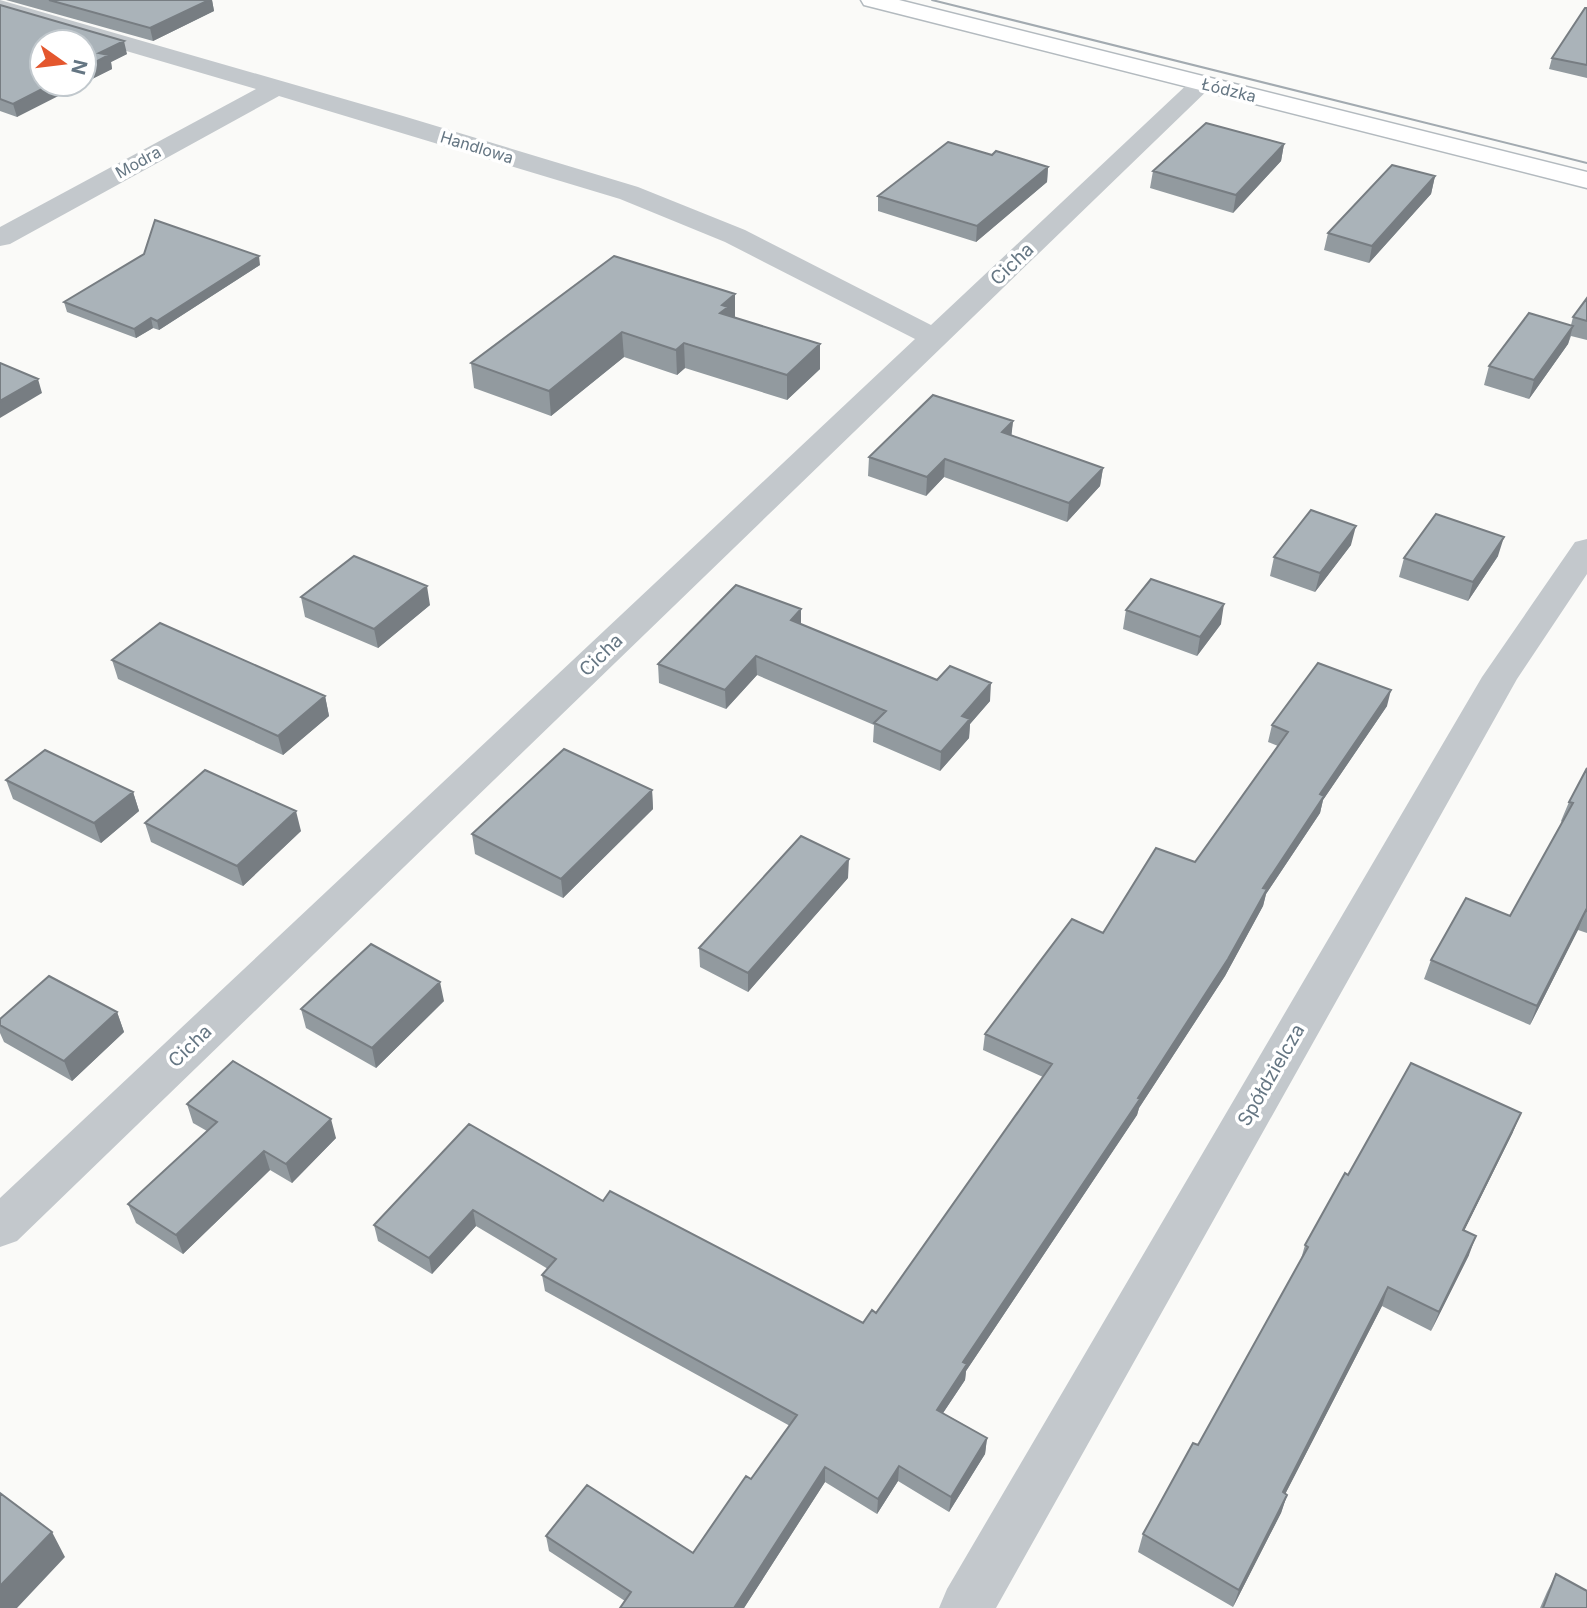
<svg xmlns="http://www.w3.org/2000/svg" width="1587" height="1608" font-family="Inter,sans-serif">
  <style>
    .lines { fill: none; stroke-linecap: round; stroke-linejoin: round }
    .secondary-casing { stroke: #b3babf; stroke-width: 3 }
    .minor { fill: #c3c8cc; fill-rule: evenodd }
    .secondary { fill: #fff; fill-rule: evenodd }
    .tram { stroke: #a2aab0; stroke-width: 2 }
    .wall { fill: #929a9f }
    .shaded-wall { fill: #777d82 }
    .building { fill: #aab3b9; stroke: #777d82; stroke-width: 2 }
    .labels { text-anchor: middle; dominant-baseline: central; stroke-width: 7; stroke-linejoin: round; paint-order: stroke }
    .far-street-label { font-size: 16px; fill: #657683; stroke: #fff }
    .street-label { font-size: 19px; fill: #657683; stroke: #fff }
  </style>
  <rect width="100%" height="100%" fill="#fafaf8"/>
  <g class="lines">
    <defs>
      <path id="secondary" d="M861,0H899L1587,172V188L864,5Z"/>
    </defs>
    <use href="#secondary" class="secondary-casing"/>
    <path class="minor" d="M0,0L403,116L638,187L745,230L931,325L1194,78L1203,76L1212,78L1215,83L17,1241L0,1247V1198L915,339L725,242L620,199L279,96L10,244L0,246V227L256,89L0,14Z
      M1587,539V574L1517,679L996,1608H939L947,1589L1482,677L1575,542Z"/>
    <use href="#secondary" class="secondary"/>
    <path class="tram" d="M932,0L1587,163"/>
  </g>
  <path class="wall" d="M6,0H212L214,11L153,41Z
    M0,5L127,54L111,62L112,69L84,83V42L17,117L0,111Z
    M1587,8V78L1549,69L1552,58Z
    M1284,144L1281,161L1233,213L1150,188L1153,171Z
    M992,155L1048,167L1047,182L976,242L878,211V196Z
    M1435,176L1431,194L1369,263L1324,250L1328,233Z
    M614,256L735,318L820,344V369L787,400L685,368L677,375L624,357L551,416L474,388L471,363Z
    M260,265L159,330L153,328L136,338L67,312L64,302Z
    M1587,298V340L1571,336L1568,344L1529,399L1484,385L1489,366L1571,325L1573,317Z
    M1013,421L1011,435L1103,468L1100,486L1067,522L944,477L926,496L868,476L869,457Z
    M1351,545L1315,592L1270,576L1274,557Z
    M1498,556L1468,601L1399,577L1404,558Z
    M301,597L430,605L378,648L305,617Z
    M801,609V624L990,701L970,724L969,738L940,771L873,742L874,725L757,675L726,709L659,683L658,664Z
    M1126,610L1221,624L1197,656L1123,629Z
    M112,660L325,696L329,716L283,755L118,679Z
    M1387,706L1323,800L1320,813L1266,894L1263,906L1225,976L1139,1108L1137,1115L966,1371L965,1380L943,1413L987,1438L985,1454L949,1512L898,1481L877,1514L825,1482L744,1608H620L625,1601L549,1551L546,1536L693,1553L751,1479L790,1426L545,1291L542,1275L548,1269L476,1226L432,1274L378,1241L374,1225L469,1124L603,1201L863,1323L876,1313L1043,1077L983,1050L985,1034L1103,933L1195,862L1278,746L1268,742L1272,725Z
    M1587,768V933L1578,930L1530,1025L1424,979L1431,960L1510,916L1562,822L1561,821L1569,802Z
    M6,780L133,792L139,811L101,843L13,799Z
    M652,790L653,809L563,898L475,854L472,834Z
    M145,823L301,831L243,886L151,842Z
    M848,878L748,992L700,967L699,948Z
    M444,1001L376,1068L306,1028L301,1009Z
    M117,1012L124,1032L72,1081L4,1042L0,1033V1019Z
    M187,1104L336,1138L292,1183L270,1170L183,1254L136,1223L128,1204L207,1131L193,1123Z
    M1513,1132L1464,1231L1469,1255L1431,1331L1382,1306L1285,1494L1287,1495L1281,1513L1233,1607L1138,1552L1143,1534L1198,1445L1301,1259L1305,1245L1348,1175Z
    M1556,1574L1587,1608H1540L1547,1592Z"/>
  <path class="shaded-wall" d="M209,0H212L214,11L153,41L150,28Z
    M124,41L127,54L111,62L112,69L84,83V68L99,53Z
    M52,84H82L17,117L13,104Z
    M1284,144L1281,161L1233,213L1236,195Z
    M1048,167L1047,182L976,242L977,226Z
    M1435,176L1431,194L1369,263L1372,246Z
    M259,256L260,265L159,330L157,321Z
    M735,294V319L720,313L722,305Z
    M151,318L153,328L136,338L134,329Z
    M1573,326L1568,344L1529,399L1534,380Z
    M622,332L624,357L551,416L549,391Z
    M684,343L685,368L677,375L676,350Z
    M820,344V369L787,400V375Z
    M38,379L42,393L0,418V401Z
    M1013,421L1011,440L1002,432Z
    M945,459L944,477L926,496L927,477Z
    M1103,468L1100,486L1067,522L1069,503Z
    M1356,526L1351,545L1315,592L1320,573Z
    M1504,537L1498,556L1468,601L1473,582Z
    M427,586L430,605L378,648L374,629Z
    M1224,604L1221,624L1197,656L1200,637Z
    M801,609V627L791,620Z
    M756,656L757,675L726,709L725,690Z
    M991,683L990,701L970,724L969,738L940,771L941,752L962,716Z
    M1391,690L1387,706L1323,800L1320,813L1266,894L1263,906L1225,976L1139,1108L1137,1115L966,1371L965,1380L935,1425L937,1410L963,1362L1263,888L1320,794Z
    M325,696L329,716L283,755L278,736Z
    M652,790L653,809L563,898L561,879Z
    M133,792L139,811L101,843L94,823Z
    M296,811L301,831L243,886L237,866Z
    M849,859L848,878L748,992V973Z
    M1586,910L1578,930L1530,1025L1537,1006Z
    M440,982L444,1001L376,1068L372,1048Z
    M117,1012L124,1032L72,1081L64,1061Z
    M1521,1113L1513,1132L1455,1249L1463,1230Z
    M331,1119L336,1138L292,1183L286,1164Z
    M264,1151L270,1170L183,1254L176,1235Z
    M473,1210L476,1226L432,1274L429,1258Z
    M1476,1236L1469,1255L1431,1331L1439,1312Z
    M1388,1287L1382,1306L1277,1510L1283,1492Z
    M987,1438L985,1454L949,1512L951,1497Z
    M899,1466L898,1481L877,1514L878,1499Z
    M825,1467V1482L744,1608H734Z
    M1287,1495L1281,1513L1233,1607L1239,1590Z
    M52,1532L65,1557L17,1608H0V1586Z"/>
  <path class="building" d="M49,0H209L150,28Z
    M0,5L124,41L99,53L109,55L84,68V42H42V84H52L13,104L0,99Z
    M1585,8H1587V65L1552,58Z
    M1206,123L1284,144L1236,195L1153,171Z
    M948,142L992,155L996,151L1048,167L977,226L878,196Z
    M1392,165L1435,176L1372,246L1328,233Z
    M155,220L259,256L157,321L151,318L134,329L64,302L144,254Z
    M614,256L735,294L722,305L728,307L720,313L820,344L787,375L684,343L676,350L622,332L549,391L471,363Z
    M1587,298V321L1573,317Z
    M1529,313L1573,326L1534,380L1489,366Z
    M0,363L38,379L0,401Z
    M933,395L1013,421L1002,432L1103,468L1069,503L945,459L927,477L869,457Z
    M1311,510L1356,526L1320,573L1274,557Z
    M1436,514L1504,537L1473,582L1404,558Z
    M354,556L427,586L374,629L301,597Z
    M1151,579L1224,604L1200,637L1126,610Z
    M736,585L801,609L791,620L937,680L950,666L991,683L962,716L970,719L941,752L874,723L886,711L756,656L725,690L658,664Z
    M160,623L325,696L278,736L112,660Z
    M1318,663L1391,690L1320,794L1324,796L1263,888L1267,889L1228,959L1138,1098L1140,1099L963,1362L967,1364L937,1410L987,1438L951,1497L899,1466L878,1499L825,1467L734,1608H620L631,1592L546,1536L587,1485L693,1553L746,1476L751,1479L797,1415L542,1275L556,1259L473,1210L429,1258L374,1225L469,1124L603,1201L610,1191L863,1323L872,1310L876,1313L1052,1064L985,1034L1072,919L1103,933L1156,848L1195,862L1288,732L1272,725Z
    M564,749L652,790L561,879L472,834Z
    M45,750L133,792L94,823L6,780Z
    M1587,768V911L1586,910L1537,1006L1431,960L1466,898L1510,916L1573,803L1569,802Z
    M205,770L296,811L237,866L145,823Z
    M801,836L849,859L748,973L699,948Z
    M371,944L440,982L372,1048L301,1009Z
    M49,976L117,1012L64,1061L0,1025V1019Z
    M233,1061L331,1119L286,1164L264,1151L176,1235L128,1204L217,1122L187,1104Z
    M1411,1063L1521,1113L1463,1230L1476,1236L1439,1312L1388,1287L1283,1492L1287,1495L1239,1590L1143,1534L1193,1443L1198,1445L1308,1247L1305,1245L1345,1173L1348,1175Z
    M0,1493L52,1532L0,1586Z
    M1556,1574L1587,1591V1608H1543Z"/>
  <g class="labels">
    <g class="far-street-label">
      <text transform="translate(1229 90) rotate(14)">Łódzka</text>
      <text transform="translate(477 147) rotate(17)">Handlowa</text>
      <text transform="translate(138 162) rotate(-29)">Modra</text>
    </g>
    <g class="street-label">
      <text transform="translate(1012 264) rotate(-44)">Cicha</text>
      <text transform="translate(601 655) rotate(-44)">Cicha</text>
      <text transform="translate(190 1046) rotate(-44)">Cicha</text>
      <text transform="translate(1271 1075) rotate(-60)">Spółdzielcza</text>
    </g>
  </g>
  <g transform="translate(63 63) rotate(104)"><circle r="33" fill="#ffffff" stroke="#c1c8cd" stroke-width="2"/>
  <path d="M0-5L12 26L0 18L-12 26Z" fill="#e4572e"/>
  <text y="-10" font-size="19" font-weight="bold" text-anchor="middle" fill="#657683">N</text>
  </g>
</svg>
